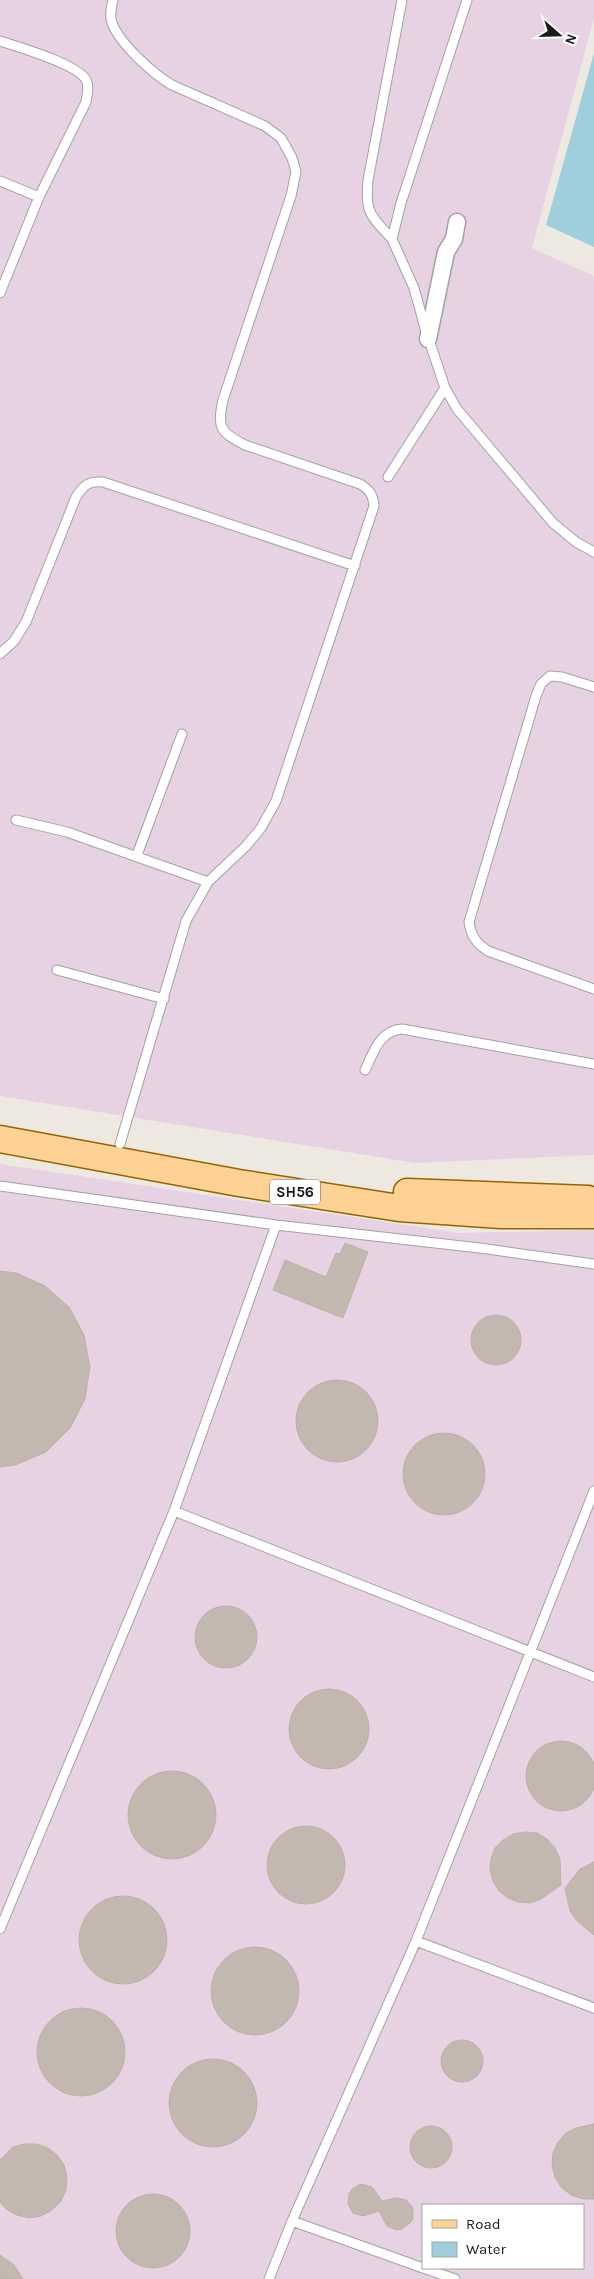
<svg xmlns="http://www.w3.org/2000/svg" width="594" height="2279" font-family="Karla,sans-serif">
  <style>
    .industrial { fill: #e7d2e3; fill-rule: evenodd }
    .water { fill: #9fcedd }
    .building { fill: #c2b8b0; stroke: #bfb0a3 }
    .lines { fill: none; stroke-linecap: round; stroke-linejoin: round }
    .service-casing { stroke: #a2a2a2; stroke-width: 11 }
    .minor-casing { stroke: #a2a2a2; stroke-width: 19 }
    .primary-casing { stroke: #936500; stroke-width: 29 }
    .service { stroke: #fff; stroke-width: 9 }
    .minor { stroke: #fff; stroke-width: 16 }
    .primary { stroke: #fed295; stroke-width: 26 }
    .labels { text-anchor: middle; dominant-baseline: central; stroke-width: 4.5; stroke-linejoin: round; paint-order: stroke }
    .shield { fill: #fff; stroke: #5f5f5f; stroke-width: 1 }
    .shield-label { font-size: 15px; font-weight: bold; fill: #1b1b1b }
  </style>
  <rect width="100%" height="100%" fill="#ede9e1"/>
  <path class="industrial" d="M0,0H594V18L532,248L594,276V1155L415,1163L0,1096Z
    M0,1164L459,1233L594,1230V2279H0ZM423,2205H583V2268H423Z"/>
  <path class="water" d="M594,53V247L546,225Z"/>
  <path class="building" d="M345,1243L368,1252L343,1318L273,1290L285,1260L326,1277L336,1253L340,1254Z
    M0,1271L16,1273L45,1286L69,1307L84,1335L90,1367L85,1399L70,1428L46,1452L15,1465L0,1467Z
    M471 1340a25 25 0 1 1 50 0a25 25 0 1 1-50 0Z
    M296 1421a41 41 0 1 1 82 0a41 41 0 1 1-82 0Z
    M403 1474a41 41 0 1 1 82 0a41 41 0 1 1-82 0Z
    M195 1637a31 31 0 1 1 62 0a31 31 0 1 1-62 0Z
    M289 1729a40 40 0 1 1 80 0a40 40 0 1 1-80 0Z
    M526 1776a35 35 0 1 1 70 0a35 35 0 1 1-70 0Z
    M128 1815a44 44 0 1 1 88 0a44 44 0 1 1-88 0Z
    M267 1865a39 39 0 1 1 78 0a39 39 0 1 1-78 0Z
    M525,1832L537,1833L547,1839L555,1848L560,1859L561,1885L541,1899L530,1903L518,1902L508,1898L499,1891L493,1881L490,1870L491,1859L495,1848L503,1840L513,1834Z
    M594,1862V1935L577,1921L570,1911L565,1888L580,1869Z
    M79 1940a44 44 0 1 1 88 0a44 44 0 1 1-88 0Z
    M211 1991a44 44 0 1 1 88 0a44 44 0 1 1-88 0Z
    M37 2052a44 44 0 1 1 88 0a44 44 0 1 1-88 0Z
    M441 2061a21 21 0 1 1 42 0a21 21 0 1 1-42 0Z
    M169 2103a44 44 0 1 1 88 0a44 44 0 1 1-88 0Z
    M594,2124V2199H583L571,2195L561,2187L555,2177L552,2166L553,2153L558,2142L566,2133L576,2128Z
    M410 2147a21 21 0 1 1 42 0a21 21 0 1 1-42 0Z
    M24,2144H37L48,2148L57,2155L64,2165L67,2177L66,2190L61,2201L52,2210L41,2216L29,2218L17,2215L6,2209L0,2202V2160L13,2147Z
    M361,2184L372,2187L382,2201L396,2198L406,2200L413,2208V2219L410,2223L402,2229L397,2230L387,2226L379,2211L363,2216L353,2213L348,2204L349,2194L352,2189Z
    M116 2231a37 37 0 1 1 74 0a37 37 0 1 1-74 0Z
    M0,2255L14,2265L23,2279H0Z"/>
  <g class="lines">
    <defs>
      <path id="service" d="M113,0C111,7 110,17 112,23C120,44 153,74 172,85L265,126L281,138L292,158L296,172L291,196L223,400C217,428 220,432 245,445L360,484C370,490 373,495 374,506L276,801L261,828L246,846L208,882L186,921L120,1144
        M467,0L401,203L392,239L414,288L425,328L445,388L457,409L553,523L576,542L594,552
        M0,41C18,47 82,65 87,82C89,89 87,95 86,102L39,197L0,293
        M0,181L39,197
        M392,239C370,215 365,213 368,180L402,0
        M388,477L445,388
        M0,654L14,641L26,622L76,497C84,485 88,481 103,482L355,566
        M594,687L562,677L550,676L541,684L536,696L469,922C471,936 476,943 488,951L594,989
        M16,820L67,832L208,882
        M137,855L182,734
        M57,970L164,999
        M365,1070C374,1052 379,1031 402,1029L594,1064
        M0,1186L276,1225L480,1248L594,1264
        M174,1511L276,1225
        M0,1929L174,1511L594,1677
        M416,1941L594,2008
        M292,2221L423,2268
        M423,2268L455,2279
        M269,2279L292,2221L416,1941L594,1491"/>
      <path id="minor" d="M428,339L446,252L454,239L457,222"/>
      <path id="primary" d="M0,1139L239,1183L399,1208L501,1215H594
        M407,1192L588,1199"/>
    </defs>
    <use href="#service" class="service-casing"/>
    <use href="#minor" class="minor-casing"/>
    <use href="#primary" class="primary-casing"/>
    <use href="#service" class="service"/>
    <use href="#minor" class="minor"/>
    <use href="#primary" class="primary"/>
  </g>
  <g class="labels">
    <rect class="shield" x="270" y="1179.5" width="50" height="25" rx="4"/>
    <g class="shield-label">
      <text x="295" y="1192">SH56</text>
    </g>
  </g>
  <rect x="422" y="2204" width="162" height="65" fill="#ffffff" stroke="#a4a4a4"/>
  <rect x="432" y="2220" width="25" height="8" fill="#fed295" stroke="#a4a4a4"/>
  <text x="466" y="2229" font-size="15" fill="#1b1b1b">Road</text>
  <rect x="432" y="2242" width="25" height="15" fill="#9fcedd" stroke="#a4a4a4"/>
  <text x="466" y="2254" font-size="15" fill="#1b1b1b">Water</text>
  <g transform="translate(559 35) rotate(110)" stroke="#ffffff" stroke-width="4" paint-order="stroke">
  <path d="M0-4L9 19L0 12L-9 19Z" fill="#1b1b1b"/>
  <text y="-8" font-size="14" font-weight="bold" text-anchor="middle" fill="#1b1b1b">N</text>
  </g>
</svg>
